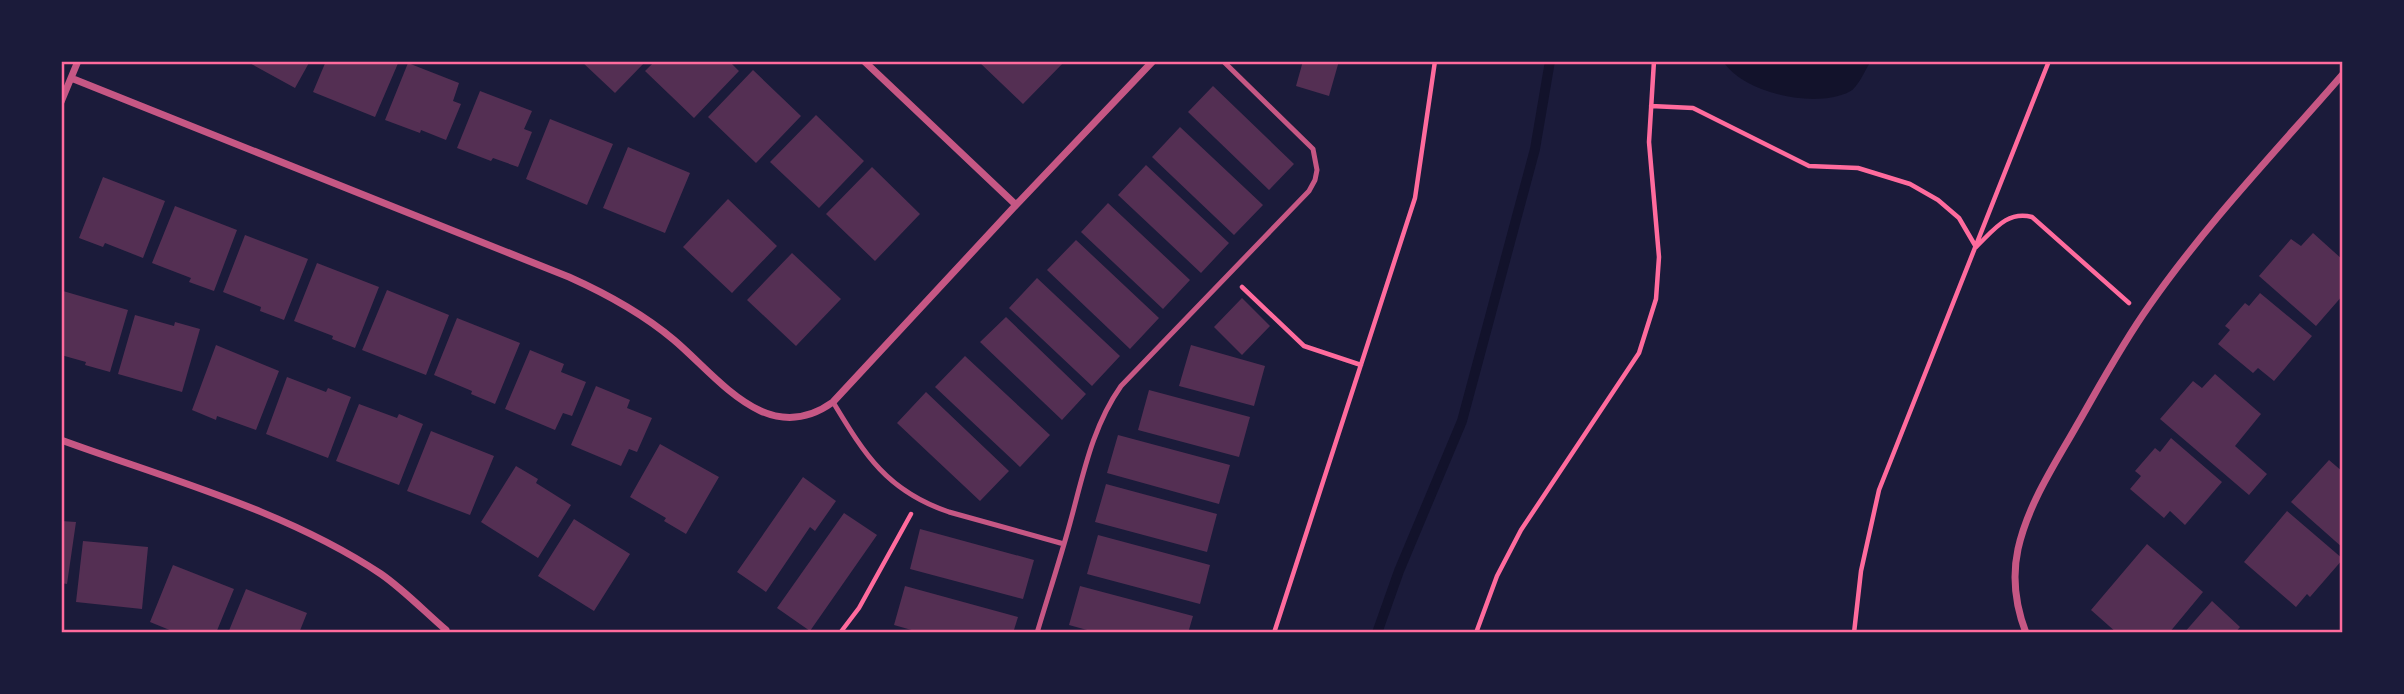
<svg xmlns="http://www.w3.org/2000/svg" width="2404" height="694" font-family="'Public Sans',sans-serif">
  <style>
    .water { fill: #12122b }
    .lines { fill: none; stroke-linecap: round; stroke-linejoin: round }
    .stream { stroke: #12122b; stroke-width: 10 }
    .building { fill: #542f53 }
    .path { stroke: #ff6b9d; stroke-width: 4.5 }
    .service { stroke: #c65784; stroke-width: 5 }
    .minor { stroke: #c65784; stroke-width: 7 }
    .neatline { fill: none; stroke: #ff6b9d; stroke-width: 2.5 }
  </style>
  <rect width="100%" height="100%" fill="#1b1b3a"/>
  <path class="water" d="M1723,61H1871C1865,70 1858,88 1849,92C1814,109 1743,93 1723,61Z"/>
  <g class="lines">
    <path class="stream" d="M1377,633L1399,571L1462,421L1535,149L1550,61"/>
  </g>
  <path class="building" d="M246,61H310L295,88Z
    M326,61H399L375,117L313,92Z
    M581,61H646L615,93Z
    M655,61H729L739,71L694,118L645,71Z
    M978,61H1065L1023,104Z
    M1303,61H1339L1329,96L1296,86Z
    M408,63L459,83L453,101L461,104L446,140L421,130L420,133L385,120Z
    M753,70L801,116L756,163L708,117Z
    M1213,86L1294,164L1269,190L1188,112Z
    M480,91L532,111L524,129L532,132L518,167L493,158L491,161L457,148Z
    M816,115L864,161L819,208L770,162Z
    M550,119L613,144L587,205L526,179Z
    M1180,127L1263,205L1234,235L1152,157Z
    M628,147L690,173L665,233L603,208Z
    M1146,165L1229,243L1201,273L1118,195Z
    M872,167L920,214L875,261L826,214Z
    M103,177L165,201L143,258L105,243L103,247L79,238Z
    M728,199L777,246L732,293L683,247Z
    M1108,203L1190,280L1163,309L1081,232Z
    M175,206L237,230L214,291L189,282L191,278L152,263Z
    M2313,233L2343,260V295L2316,326L2259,276L2291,239L2301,246Z
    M245,235L308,259L284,320L260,311L261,307L223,292Z
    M1076,240L1159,318L1130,349L1047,270Z
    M792,253L841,299L796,346L747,300Z
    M317,263L379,287L355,348L332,339L333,336L294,321Z
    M1037,278L1120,356L1092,386L1009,308Z
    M387,290L449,315L426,375L362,350Z
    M63,291L128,310L110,372L85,365L86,362L61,355Z
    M2260,293L2312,336L2274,381L2258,368L2253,373L2218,344L2230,330L2225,326L2245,303L2249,306Z
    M1242,298L1270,326L1242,355L1214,327Z
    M135,315L174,326L175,322L200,329L182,392L118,374Z
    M1006,317L1086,394L1062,420L980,342Z
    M457,318L520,343L495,404L471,394L472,391L434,375Z
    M216,345L279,371L256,430L217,416L216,420L192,410Z
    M1191,345L1265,366L1254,406L1179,386Z
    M530,350L564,364L561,372L586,382L572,416L563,413L555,430L505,409Z
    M965,356L1050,435L1020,467L935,387Z
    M2215,374L2261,414L2235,446L2267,474L2249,495L2160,419L2193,381L2202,388Z
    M287,377L326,392L328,388L351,397L328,458L266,434Z
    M596,386L630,400L627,408L652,418L637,452L629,449L621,466L571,445Z
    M1149,390L1250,417L1239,457L1138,430Z
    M926,392L1009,471L980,501L897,423Z
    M359,404L397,418L399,414L423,424L399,485L336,461Z
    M431,431L494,456L470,515L407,491Z
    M1118,435L1230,465L1219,504L1107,473Z
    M2171,438L2222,482L2185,525L2170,511L2164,518L2130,489L2141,476L2135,471L2155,448L2160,452Z
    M660,444L719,477L686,534L664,521L666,518L630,497Z
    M2329,460L2343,472V548L2291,502Z
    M516,466L538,479L536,483L571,505L538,558L481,522Z
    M803,477L836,501L815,531L810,527L766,592L737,572Z
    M1106,484L1217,514L1207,552L1095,522Z
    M2287,511L2343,559L2310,597L2307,594L2296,607L2244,562Z
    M844,513L877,535L810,631L777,608Z
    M574,519L630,554L594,611L538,576Z
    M61,521L76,522L67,584L61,583Z
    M920,529L1034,560L1023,599L910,569Z
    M1098,535L1210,565L1200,604L1087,574Z
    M83,541L148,547L142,609L76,602Z
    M2147,544L2203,592L2169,633H2117L2091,610Z
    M173,565L234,589L216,633H177L150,622Z
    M905,586L1018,617L1013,633H922L894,625Z
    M1080,586L1193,616L1188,633H1098L1069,625Z
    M246,589L307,613L299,633H228Z
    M2212,601L2240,627L2235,633H2184Z"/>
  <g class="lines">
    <path class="path" d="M1651,106L1693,108L1809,166L1858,168L1910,184L1938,200L1959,218L1976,247C1993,231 2007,210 2032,217L2129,303
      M1242,287L1304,346L1361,365
      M840,633L859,608L911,514
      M1274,633L1415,198L1435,61
      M1476,633L1497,576L1521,530L1639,353L1656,299L1659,257L1649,142L1654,61
      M1854,633L1861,571L1879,490L2049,61"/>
    <path class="service" d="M833,402C865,455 887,491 949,512L1064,544
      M1037,633C1048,596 1060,560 1070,523C1083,476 1092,427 1121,386L1309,191L1315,180L1317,170L1313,149L1223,61"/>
    <path class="minor" d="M864,61L1016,205
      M71,78L569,277C607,294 642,313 674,340C719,378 768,449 833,402L1016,205L1153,61
      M61,102L78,61
      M61,440C168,479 287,511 381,574C404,590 425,612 446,630
      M2026,633C2016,607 2012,577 2018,549C2028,504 2055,464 2077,425C2100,385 2122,344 2149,306C2206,224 2277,150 2343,74"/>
  </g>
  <rect width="2404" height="694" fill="none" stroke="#1b1b3a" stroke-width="126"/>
  <rect x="63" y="63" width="2278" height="568" class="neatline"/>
</svg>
